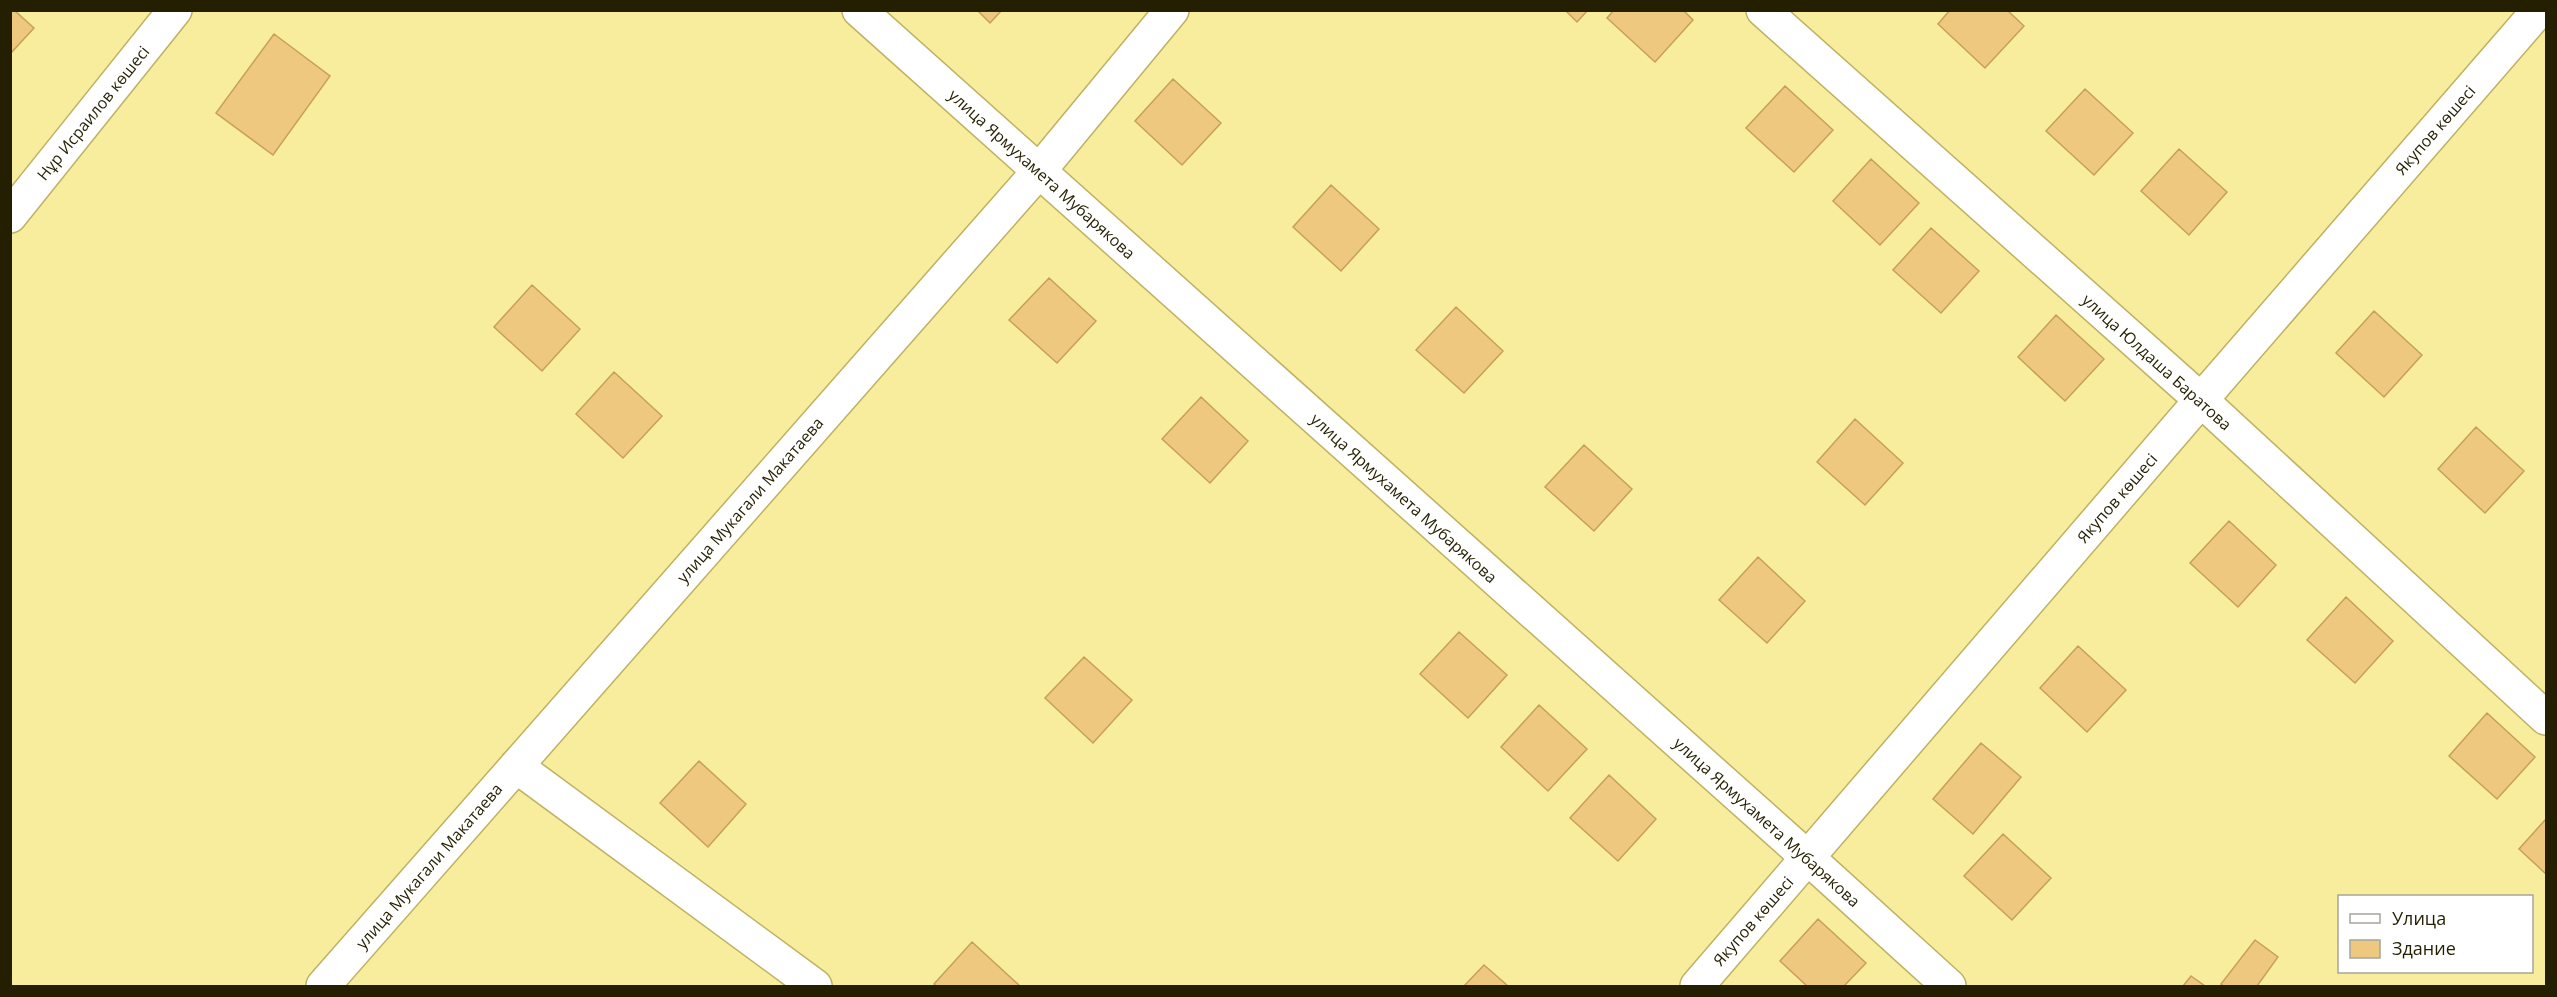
<svg xmlns="http://www.w3.org/2000/svg" width="2557" height="997" font-family="'Open Sans',sans-serif">
  <style>
    .building { fill: #efc880; stroke: #c6a058; stroke-width: 1.5 }
    .lines { fill: none; stroke-linecap: round; stroke-linejoin: round }
    .minor-casing { stroke: #bdb263; stroke-width: 36 }
    .minor { stroke: #fff; stroke-width: 33 }
    .labels { text-anchor: middle; dominant-baseline: central; stroke-width: 4.5; stroke-linejoin: round; paint-order: stroke }
    .street-label { font-size: 16px; fill: #241f00; stroke: #fff }
  </style>
  <rect width="100%" height="100%" fill="#f8ed9d"/>
  <path class="building" d="M10,10H14L34,28L10,54Z
    M977,10H1002L990,23Z
    M1565,10H1588L1577,22Z
    M1614,10H1683L1693,20L1655,62L1607,18Z
    M1950,10H2007L2024,26L1985,68L1938,24Z
    M274,34L330,76L273,155L216,113Z
    M1173,79L1221,123L1182,165L1135,121Z
    M1785,86L1833,130L1794,172L1746,128Z
    M2085,89L2133,133L2094,175L2046,131Z
    M2179,149L2227,192L2189,235L2141,191Z
    M1871,159L1919,203L1880,245L1833,201Z
    M1331,185L1379,229L1341,271L1293,227Z
    M1931,228L1979,271L1941,313L1893,270Z
    M1049,278L1096,321L1057,363L1009,320Z
    M532,285L580,329L542,371L494,327Z
    M1456,307L1503,351L1464,393L1416,350Z
    M2374,311L2422,355L2384,397L2336,353Z
    M2056,315L2104,359L2065,401L2018,357Z
    M614,372L662,416L623,458L576,414Z
    M1201,397L1248,441L1210,483L1162,439Z
    M1855,419L1903,463L1865,505L1817,462Z
    M2476,427L2524,471L2485,513L2438,469Z
    M1584,445L1632,489L1594,531L1545,487Z
    M2229,521L2276,565L2238,607L2190,563Z
    M1758,557L1805,601L1767,643L1719,600Z
    M2346,597L2393,641L2355,683L2307,640Z
    M1459,632L1507,675L1468,718L1420,674Z
    M2078,646L2126,690L2087,732L2040,688Z
    M1084,657L1132,700L1093,743L1045,698Z
    M1539,705L1587,749L1548,791L1501,747Z
    M2487,713L2535,757L2497,799L2449,756Z
    M1981,743L2021,777L1973,834L1933,799Z
    M699,761L746,804L708,847L660,803Z
    M1609,775L1656,819L1618,861L1570,818Z
    M2546,819V874L2519,849Z
    M2003,834L2051,878L2012,920L1964,876Z
    M1818,919L1866,963L1844,986H1807L1780,961Z
    M2255,940L2278,957L2257,986H2224L2221,984Z
    M972,942L1020,986H936L934,984Z
    M1484,965L1508,986H1464Z
    M2191,976L2205,986H2183Z"/>
  <g class="lines">
    <defs>
      <path id="minor" d="M859,10L1808,858L1949,986
        M1763,10L2201,400L2546,718
        M10,216L175,10
        M516,766L815,986
        M323,986L1039,171L1172,10
        M1697,986L2201,400L2539,10"/>
    </defs>
    <use href="#minor" class="minor-casing"/>
    <use href="#minor" class="minor"/>
  </g>
  <g class="labels">
    <g class="street-label">
      <text transform="translate(93 113) rotate(-51)">Нұр Исраилов көшесі</text>
      <text transform="translate(2435 130) rotate(-49)">Якупов көшесі</text>
      <text transform="translate(1042 174) rotate(42)">улица Ярмухамета Мубарякова</text>
      <text transform="translate(2157 362) rotate(42)">улица Юлдаша Баратова</text>
      <text transform="translate(1404 498) rotate(42)">улица Ярмухамета Мубарякова</text>
      <text transform="translate(2117 498) rotate(-49)">Якупов көшесі</text>
      <text transform="translate(750 500) rotate(-49)">улица Мукагали Макатаева</text>
      <text transform="translate(1767 822) rotate(42)">улица Ярмухамета Мубарякова</text>
      <text transform="translate(429 866) rotate(-49)">улица Мукагали Макатаева</text>
      <text transform="translate(1753 921) rotate(-49)">Якупов көшесі</text>
    </g>
  </g>
  <rect width="2557" height="997" fill="none" stroke="#241f00" stroke-width="24"/>
  <rect x="2338" y="895" width="195" height="78" fill="#ffffff" stroke="#a7a599" stroke-width="1.5"/>
  <rect x="2350" y="914" width="30" height="9" fill="#ffffff" stroke="#a7a599" stroke-width="1.5"/>
  <text x="2392" y="925" font-size="18" fill="#241f00">Улица</text>
  <rect x="2350" y="940" width="30" height="18" fill="#efc880" stroke="#a7a599" stroke-width="1.5"/>
  <text x="2392" y="955" font-size="18" fill="#241f00">Здание</text>
</svg>
